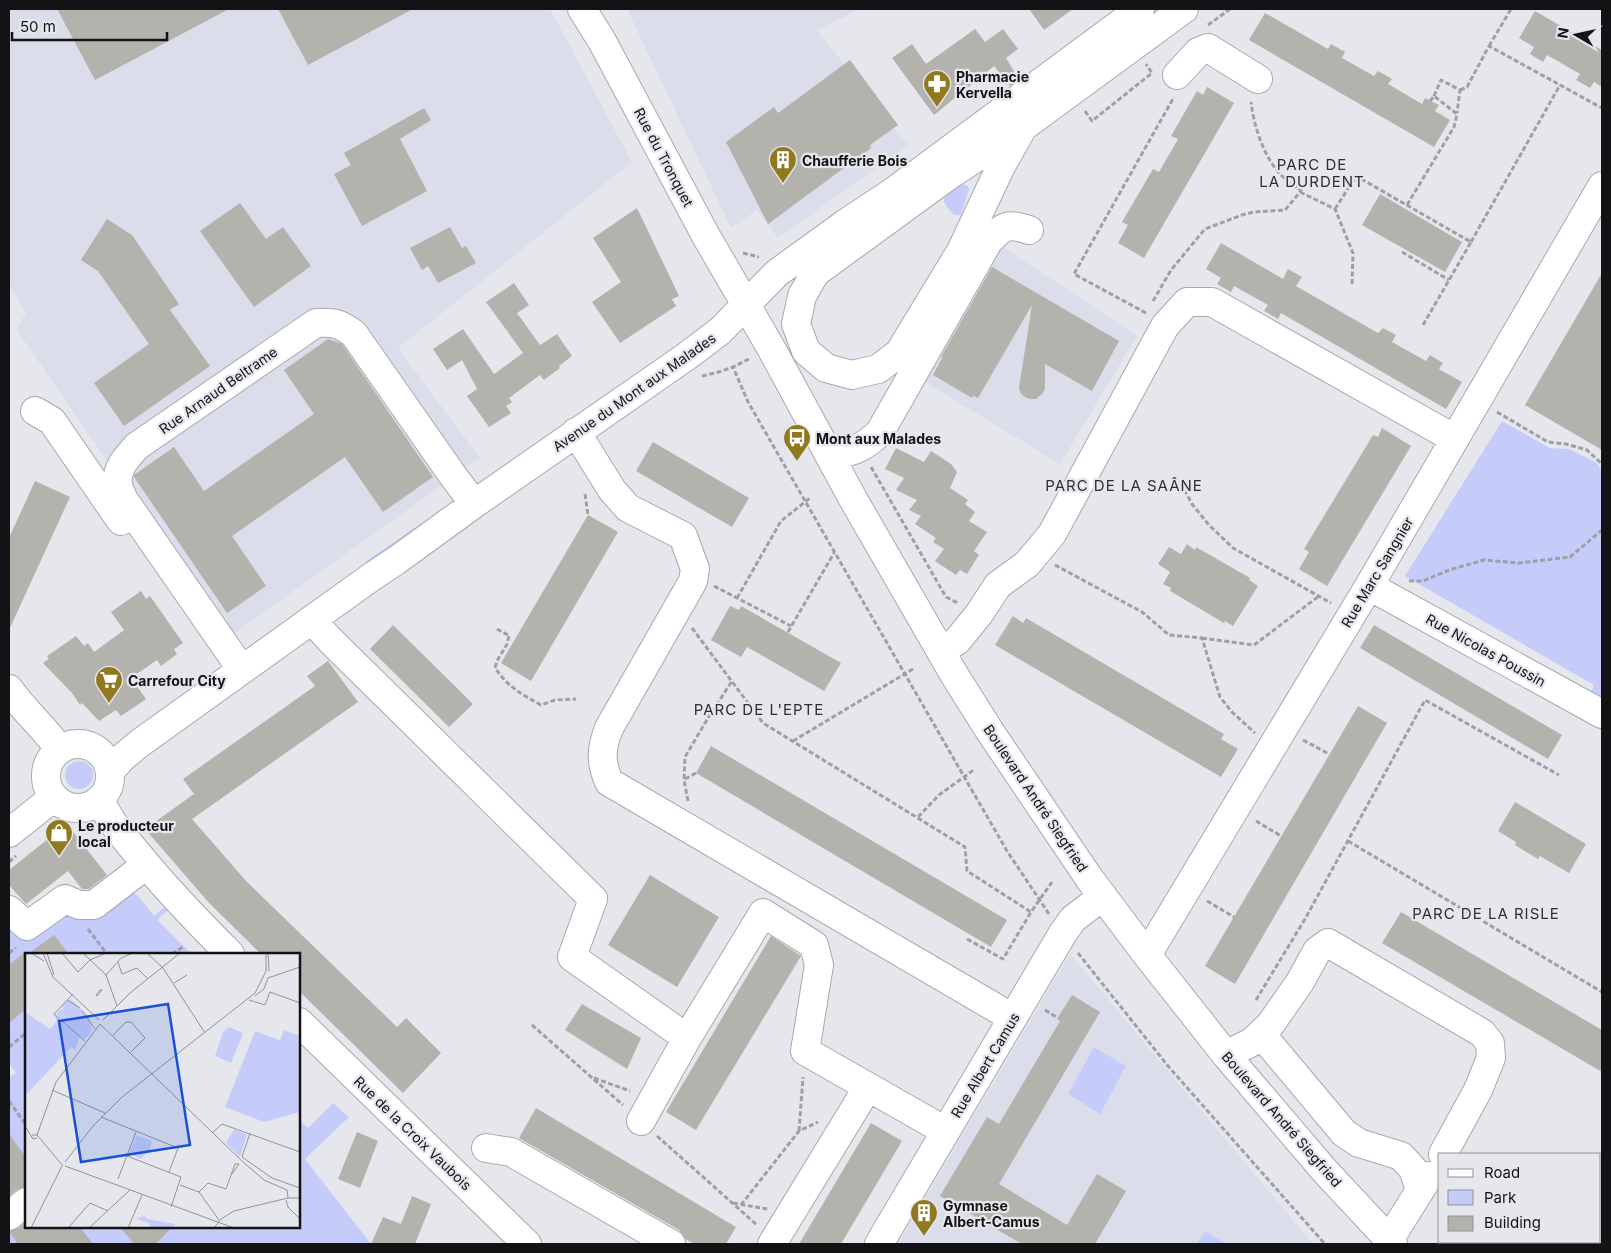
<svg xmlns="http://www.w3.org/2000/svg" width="1611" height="1253" font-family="Inter,sans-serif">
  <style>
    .built { fill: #dbddea }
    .green { fill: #c5ccfa }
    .building { fill: #b3b2ac }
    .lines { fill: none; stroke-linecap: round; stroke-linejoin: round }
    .minor-casing { stroke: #a8a9ae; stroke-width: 30 }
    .path { stroke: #9fa0a4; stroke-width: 3; stroke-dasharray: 5 2.5; stroke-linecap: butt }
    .minor { stroke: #fff; stroke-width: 28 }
    .labels { text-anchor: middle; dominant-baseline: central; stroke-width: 4.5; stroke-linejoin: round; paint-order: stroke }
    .poi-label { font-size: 14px; font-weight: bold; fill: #131315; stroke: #e6e7ed; text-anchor: start }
    .street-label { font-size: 14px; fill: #131315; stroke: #e6e7ed }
    .neighbourhood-label { font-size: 15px; letter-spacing: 1px; fill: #2e2e33; stroke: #e6e7ed }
    .inset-road { fill: none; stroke: #929297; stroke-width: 1 }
    .view { fill: #1d4ed8; fill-opacity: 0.15; stroke: #1d4ed8; stroke-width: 2.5 }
    .inset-edge { fill: none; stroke: #131315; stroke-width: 2.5 }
  </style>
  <rect width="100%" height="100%" fill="#e6e7ed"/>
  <path class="built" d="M9,9H57L95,79L225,10L224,9H550L632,162L398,348L480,458L229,637L16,329L26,313L9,283Z
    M627,9H860L817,30L908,145L778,238L757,210L731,228Z
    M1003,247L1137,336L1060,464L923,381Z
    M1070,954L1313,1244H898Z"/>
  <path class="green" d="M962,184L968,186L969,189L961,215C952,217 948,208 944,202V198Z
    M1502,421L1550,448L1569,449L1597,463L1602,472V699L1590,695L1594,685L1405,576Z
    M455,500L451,506L369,569L365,562Z
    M65 775a14 14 0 1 1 28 0a14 14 0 1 1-28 0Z
    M122,884L139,897L154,916L168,904L172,907L157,920L192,954H26V1188L9,1202V1078L16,1073L9,1063V932L18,925L27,926Z
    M1094,1047L1126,1066L1100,1114L1068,1094Z
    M333,1103L349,1117L305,1159L371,1244H9V1216L26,1202V1227H299V1120L308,1128Z
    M1205,1231L1226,1244H1196Z"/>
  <path class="building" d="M57,9H229L95,80Z
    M278,9H413L308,65Z
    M1029,9H1073L1044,30Z
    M1535,11L1602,50V87L1594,82L1590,88L1576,80L1580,74L1547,55L1543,62L1530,54L1534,47L1519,38Z
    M1265,13L1328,49L1331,44L1345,52L1342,58L1374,76L1378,71L1392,79L1388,84L1422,104L1425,98L1439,105L1435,111L1450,120L1434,147L1249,40Z
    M975,29L985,42L1003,29L1018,49L1006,58L1019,79L1010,86L994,66L934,115L892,58L912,44L926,64Z
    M850,60L898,125L870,145L871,148L768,224L726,142L774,107L778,113Z
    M1207,87L1234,103L1144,258L1118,243L1128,225L1122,222L1153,169L1159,172L1178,139L1171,136L1197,91L1203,95Z
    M424,108L431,120L400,139L427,191L362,226L334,174L351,165L344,153Z
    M1380,194L1462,242L1445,272L1362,225Z
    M240,203L266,239L283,227L311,266L254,307L200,231Z
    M637,208L679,296L672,299L676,306L620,343L592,302L621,282L593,238Z
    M107,219L132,235L179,304L170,310L210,366L124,426L94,383L149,344L98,271L81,260Z
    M450,227L462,248L466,246L476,263L438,283L428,266L422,270L410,248Z
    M1221,243L1283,279L1288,269L1302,277L1296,286L1378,333L1383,328L1396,335L1392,342L1426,361L1430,355L1443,363L1439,369L1462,382L1446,409L1281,313L1278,319L1264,311L1268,305L1234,286L1231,292L1217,284L1221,278L1206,269Z
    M992,267L1119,341L1092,391L1045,364V389L1042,394L1036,399H1031L1027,398L1021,394L1019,388L1032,305L978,398L973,396L972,398L933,375L942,358L941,357Z
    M1602,273V450L1525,405Z
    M514,283L529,305L517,313L540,345L557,334L572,356L559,366L560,368L544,380L540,375L509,398L512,402L506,406L511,413L489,427L467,396L477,389L462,360L447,370L433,349L463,329L494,374L523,353L486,302Z
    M328,339L342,344L433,477L383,512L345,457L232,536L266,586L227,613L134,477V475L174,447L204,491L314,414L284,370Z
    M1382,428L1411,446L1327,586L1299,569L1309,552L1304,549L1373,435L1378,437Z
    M653,442L749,498L732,527L636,471Z
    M896,448L924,462L931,451L951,464L957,472L950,488L968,500L965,504L975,512L969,521L987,532L974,551L979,555L967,574L960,570L956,575L935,561L944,549L933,542L936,538L915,524L921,516L909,510L917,500L896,490L904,478L885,469Z
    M35,481L70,497L9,630V538Z
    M588,515L618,532L531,681L501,663Z
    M1187,544L1195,550L1196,547L1250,578L1249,580L1258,586L1233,626L1225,621L1224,623L1170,591L1171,588L1163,584L1170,572L1158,564L1169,547L1181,554Z
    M141,591L146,599L150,596L183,643L174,649L177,654L161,666L157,660L131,678L146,699L121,716L116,710L99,721L82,703L80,705L72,693L43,663L49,659L47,656L76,636L84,646L88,643L94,652L124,630L111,612Z
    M730,606L739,610L741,606L841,663L824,691L747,647L741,657L711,640Z
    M1013,616L1023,623L1026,618L1224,734L1221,739L1238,749L1221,777L995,645Z
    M393,625L473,704L449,727L370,649Z
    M1374,625L1562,735L1548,759L1360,648Z
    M328,661L358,702L192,819L247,882L397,1027L406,1018L441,1053L403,1093L299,991V954H261L210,904L145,829L194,794L183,779L315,686L307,676Z
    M1358,706L1387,723L1235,984L1205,966Z
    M711,746L1007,920L991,947L696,773Z
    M1515,802L1586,844L1569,873L1540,856L1538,859L1515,845L1516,842L1498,831Z
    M67,824L107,875L89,889H82L68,871L26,904L9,885V870Z
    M650,875L719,917L677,987L608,945Z
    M1401,912L1602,1030V1072L1382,943Z
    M54,935L69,954H28Z
    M771,936L801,956L696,1130L666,1112Z
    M26,951V1009L9,1023V965Z
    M1072,995L1100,1012L999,1184L1067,1225L1097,1174L1126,1191L1095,1244H1022L940,1196L987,1117L999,1124L1060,1021L1057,1019Z
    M582,1004L641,1038L627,1069L565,1030Z
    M536,1108L736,1227L726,1244H695L685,1239L679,1230L519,1138Z
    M871,1123L902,1141L841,1244H799Z
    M357,1132L378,1141L360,1188L338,1179Z
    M9,1134L26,1157V1187L16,1190L9,1196Z
    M412,1196L431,1204L415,1244H371L383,1217L401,1224Z
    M26,1222V1227H80L93,1244H18L9,1231L19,1228Z
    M120,1227H172L156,1244H134Z"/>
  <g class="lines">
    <defs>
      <path id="minor" d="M582,9L602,41L706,236L771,348L853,499L955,676L989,730L1089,878L1147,955L1226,1055L1324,1170L1393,1244
        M1177,75L1198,52L1208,48L1258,79
        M1023,127L1001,166L961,251L899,353L878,369L852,375L826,368L806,351L796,324L802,296L815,273L951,174L1023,127L1184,9
        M35,411L52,421L121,521
        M576,432L612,490L628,508L683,536L695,569L693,581L609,728C601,749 600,761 609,782L1013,1018
        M830,457C853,451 863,449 880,432L988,242C1004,225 1007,223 1029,230
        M1369,586L1602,714
        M312,620L330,640L593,899L572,957L687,1038L763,913L814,945L819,965L805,1051L935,1125
        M941,651L957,641L979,614L998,585L1027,564L1052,534L1165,326L1187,302H1212L1455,439
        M242,670L124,500C122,496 119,490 118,485C115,469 127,457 137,446L316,323C334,322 339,323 354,334L451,473L474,504
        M9,689C24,711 45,728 60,750
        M46 776a32 32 0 1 1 64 0a32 32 0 1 1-64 0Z
        M110,771L123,757L140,743L370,578L397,560L474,504L687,356L720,331L777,273L846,223L890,194L1140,9
        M98,801C105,808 108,816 113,823C121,833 129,844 137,853C166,889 198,922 230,954
        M9,833L54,797
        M9,910L27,926L65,899L79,905H94L146,865
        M1147,955L1369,586L1602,186
        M299,1022L527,1244
        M1261,1034L1344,1133L1359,1143L1401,1156L1413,1169L1420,1190
        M1226,1055L1252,1042L1270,1025L1300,982L1317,951L1328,943L1482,1033L1490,1043L1491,1058L1478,1090L1443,1154
        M641,1121L687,1038
        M486,1148L511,1152L671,1244
        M9,1216L26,1202
        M1389,1240L1429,1176
        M772,1244L868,1087
        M879,1244L1063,933L1073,919L1103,896"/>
    </defs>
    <use href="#minor" class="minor-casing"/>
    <path class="path" d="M1208,25L1230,9
      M1489,46L1511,9
      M1460,90L1467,87L1489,46L1602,108
      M1434,96L1441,80L1460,90L1457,113
      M1085,111L1092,121L1152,73L1146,64
      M1300,192L1335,209L1353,253L1352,284
      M1407,205L1454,127L1457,114L1434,96L1430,101
      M1335,209L1356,176L1471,242L1423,325
      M1471,242L1560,85
      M1402,252L1449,280
      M743,253L759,257
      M1153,301L1171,270L1205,229L1242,215L1254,212L1285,210L1301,191C1295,186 1288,182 1282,176C1264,158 1254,127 1251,102
      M1146,313L1074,274L1174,97
      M749,359L733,367L748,402L1007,851L1049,914
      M702,376L719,372L733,367
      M1497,412L1548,442L1566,444L1587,450L1602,464
      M871,467L946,597L958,603
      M1186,482V493L1192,504L1209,525L1233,548L1331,603
      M585,494L588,515
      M1055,565L1142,612L1169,635L1202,638L1220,697L1232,712L1255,733
      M1409,581H1423L1449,570L1484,560L1519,563L1570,557L1602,530
      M714,586L791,626
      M737,598L781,521L810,498
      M692,628L763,723L965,847L967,871L1031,912L1052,882
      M497,629L510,636
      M788,632L834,553
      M509,636L507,644L497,661L495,668C510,689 520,693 541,705L555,700L576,699
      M1202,638L1254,645L1319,596
      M1303,740L1329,754
      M793,741L913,669
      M685,779L696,773
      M688,801L684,780L685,757L708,718L732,681
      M918,817L939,795L975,769
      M1256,821L1281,836
      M1348,841L1602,992
      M9,862L16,856
      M1207,901L1234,917
      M88,929L107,954
      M967,939L1003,959L1031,912
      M9,953L16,948
      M1078,953L1168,1066L1325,1244
      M172,954L183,947
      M1256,1000L1305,919L1425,700L1559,775
      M1045,1010L1058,1018
      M532,1025L623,1105
      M9,1047L26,1033
      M594,1078L630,1091
      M9,1101L26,1125
      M799,1131L803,1077
      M657,1136L757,1225
      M733,1203L767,1209
      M741,1205L799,1131L818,1122
      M1596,1244L1597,1242"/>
    <use href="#minor" class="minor"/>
  </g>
  <defs>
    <symbol id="pharmacy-pin" viewBox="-11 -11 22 30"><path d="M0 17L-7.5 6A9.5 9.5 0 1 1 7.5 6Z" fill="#90791e" stroke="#e6e7ed"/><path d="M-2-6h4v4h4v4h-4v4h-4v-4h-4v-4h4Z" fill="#fff"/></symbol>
    <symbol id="building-pin" viewBox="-11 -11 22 30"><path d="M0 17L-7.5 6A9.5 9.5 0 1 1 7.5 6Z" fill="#90791e" stroke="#e6e7ed"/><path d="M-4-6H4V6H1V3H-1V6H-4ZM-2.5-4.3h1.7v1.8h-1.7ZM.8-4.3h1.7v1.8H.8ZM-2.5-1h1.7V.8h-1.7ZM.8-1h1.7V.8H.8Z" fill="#fff"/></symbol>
    <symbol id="bus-pin" viewBox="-11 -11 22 30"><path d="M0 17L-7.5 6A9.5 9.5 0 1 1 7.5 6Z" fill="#90791e" stroke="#e6e7ed"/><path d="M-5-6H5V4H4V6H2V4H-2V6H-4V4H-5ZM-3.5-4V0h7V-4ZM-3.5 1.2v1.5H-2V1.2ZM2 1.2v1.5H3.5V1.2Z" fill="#fff"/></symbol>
    <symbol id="supermarket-pin" viewBox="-11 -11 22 30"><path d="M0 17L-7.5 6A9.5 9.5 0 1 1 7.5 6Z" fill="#90791e" stroke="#e6e7ed"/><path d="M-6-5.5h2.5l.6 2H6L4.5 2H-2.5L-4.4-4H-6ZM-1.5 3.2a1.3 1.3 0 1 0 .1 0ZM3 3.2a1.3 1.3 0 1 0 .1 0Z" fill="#fff"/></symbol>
    <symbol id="shop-pin" viewBox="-11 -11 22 30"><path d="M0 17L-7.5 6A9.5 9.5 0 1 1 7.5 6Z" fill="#90791e" stroke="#e6e7ed"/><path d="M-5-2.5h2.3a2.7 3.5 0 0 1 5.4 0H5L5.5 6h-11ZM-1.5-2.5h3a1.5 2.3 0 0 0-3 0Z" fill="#fff"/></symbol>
  </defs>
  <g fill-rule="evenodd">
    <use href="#pharmacy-pin" x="921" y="68" width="32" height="43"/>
    <use href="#building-pin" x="767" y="144" width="32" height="43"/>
    <use href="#bus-pin" x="781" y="422" width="32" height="43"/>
    <use href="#supermarket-pin" x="93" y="664" width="32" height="43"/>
    <use href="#shop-pin" x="43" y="817" width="32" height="43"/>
    <use href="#building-pin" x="908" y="1197" width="32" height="43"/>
  </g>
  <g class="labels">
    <g class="poi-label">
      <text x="956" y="76">Pharmacie<tspan x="956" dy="16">Kervella</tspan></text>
      <text x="802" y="160">Chaufferie Bois</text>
      <text x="816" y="438">Mont aux Malades</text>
      <text x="128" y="680">Carrefour City</text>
      <text x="78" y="825">Le producteur<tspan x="78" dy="16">local</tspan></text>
      <text x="943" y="1205">Gymnase<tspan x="943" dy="16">Albert-Camus</tspan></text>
    </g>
    <g class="street-label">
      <text transform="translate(664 157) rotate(62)">Rue du Tronquet</text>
      <text transform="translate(218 390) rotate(-35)">Rue Arnaud Beltrame</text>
      <text transform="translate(634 392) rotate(-35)">Avenue du Mont aux Malades</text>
      <text transform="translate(1377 572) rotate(-59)">Rue Marc Sangnier</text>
      <text transform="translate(1486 650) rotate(29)">Rue Nicolas Poussin</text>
      <text transform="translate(1036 798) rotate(56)">Boulevard André Siegfried</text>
      <text transform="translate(985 1065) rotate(-59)">Rue Albert Camus</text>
      <text transform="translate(1282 1119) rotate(49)">Boulevard André Siegfried</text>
      <text transform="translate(413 1133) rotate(44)">Rue de la Croix Vaubois</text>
    </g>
    <g class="neighbourhood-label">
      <text x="1312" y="164">PARC DE<tspan x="1312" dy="17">LA DURDENT</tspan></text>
      <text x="1124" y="485">PARC DE LA SAÂNE</text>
      <text x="759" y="709">PARC DE L'EPTE</text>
      <text x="1486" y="913">PARC DE LA RISLE</text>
    </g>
  </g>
  <g transform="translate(25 953)">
    <rect width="275" height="275" fill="#e6e7ed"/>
    <path d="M46,46L64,64L67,78L60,86L55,83L50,97L46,94L0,143V59L25,76L32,68L27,59L45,75L31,61L36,56L39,57L37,52ZM204,74L218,80L206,110L190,103L198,79ZM259,77L275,83V159L239,169L200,154L230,78L255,87ZM209,176L222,182L215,204L201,190ZM112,182L127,188L125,197L115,206L104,200ZM119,263L123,266L150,271L148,275H126L124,270L111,266Z" fill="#c5ccfa"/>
    <path class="inset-road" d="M6,0L19,8M18,0L28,24L74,67M22,0L29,22M37,0L53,19L65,7L81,0M58,0L81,22L92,53M122,0L138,15L180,80M243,0L244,18M93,9L97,21L112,15L123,26M81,22L96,5L108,0M149,30L162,22M75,37H77L72,43L71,42ZM48,41L29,61L60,88M230,43L239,36L243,25L275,14M42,47L55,55M224,47L240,52L245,39L275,50M57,58L70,76M78,67L105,40L155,0M75,71L218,209L239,227L262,237L263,245M88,82L101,69H106L120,85L106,99M27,137L80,160M76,164L153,195L144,219M0,173L8,186L12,185M187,180L197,171L275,199M225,180L217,204L247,225L275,235M7,182H12L38,213M12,182L31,129L75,71M102,203L156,224L146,254M40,209L68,173L97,144L230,40L241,18V0M40,213L209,275M93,226L111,179M155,232L174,239L194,267M174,239L183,230L201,236L210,211H214L207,221M261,247L263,254L275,266M6,275L37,213M43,275L65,250L83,258M64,275L105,237M103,275L117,242M189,275L196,266L209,258L263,245H275"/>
    <path class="view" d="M143,51L165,192L56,209L34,68Z"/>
    <rect width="275" height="275" class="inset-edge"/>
  </g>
  <rect width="1611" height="1253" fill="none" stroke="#131315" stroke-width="20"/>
  <rect x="1438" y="1153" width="162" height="90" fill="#e6e7ed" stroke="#929297"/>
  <rect x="1448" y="1169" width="25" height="8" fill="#ffffff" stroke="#929297"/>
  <text x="1484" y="1178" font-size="15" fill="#131315">Road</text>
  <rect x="1448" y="1190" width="25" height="15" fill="#c5ccfa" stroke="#929297"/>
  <text x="1484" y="1203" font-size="15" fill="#131315">Park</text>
  <rect x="1448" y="1216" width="25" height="15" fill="#b3b2ac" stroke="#929297"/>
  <text x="1484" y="1228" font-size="15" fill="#131315">Building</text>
  <g transform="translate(1576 35) rotate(279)" stroke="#e6e7ed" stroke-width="4" paint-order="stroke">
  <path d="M0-4L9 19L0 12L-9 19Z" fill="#131315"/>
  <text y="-8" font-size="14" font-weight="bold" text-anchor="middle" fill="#131315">N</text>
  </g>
  <path d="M12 32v8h155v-8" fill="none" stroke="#131315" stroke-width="2.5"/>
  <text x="20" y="32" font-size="15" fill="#131315" stroke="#e6e7ed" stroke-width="4" paint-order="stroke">50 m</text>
</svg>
